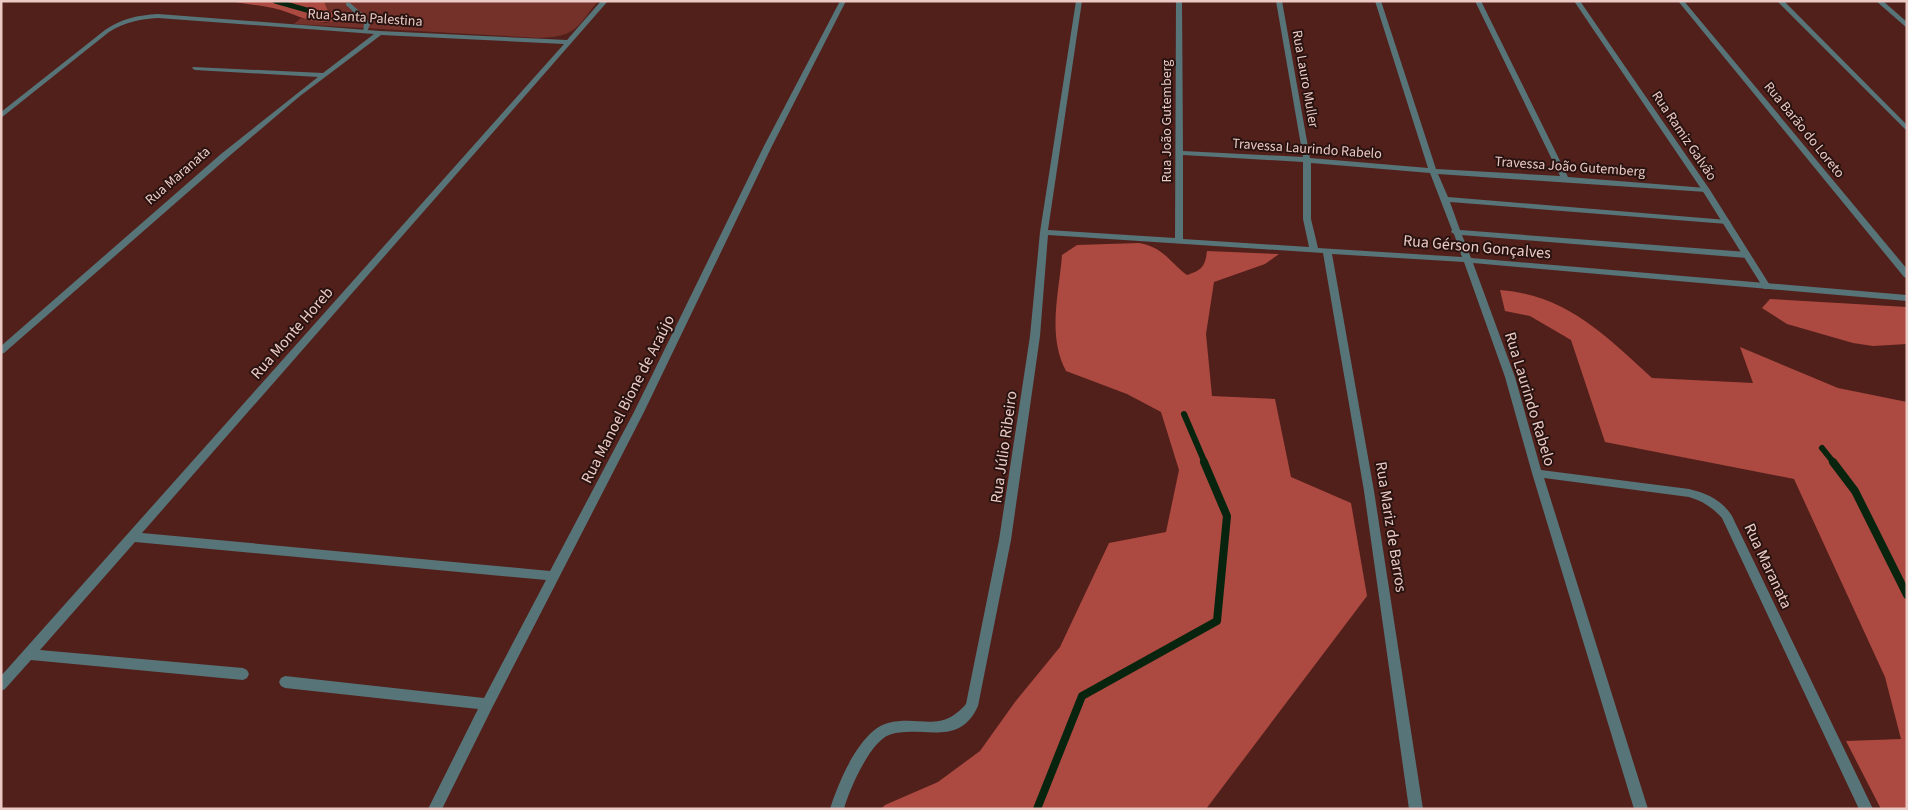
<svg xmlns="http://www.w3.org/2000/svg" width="1908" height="810" font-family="'Source Sans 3',sans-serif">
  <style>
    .green { fill: #74312a }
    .forest { fill: #ac4940 }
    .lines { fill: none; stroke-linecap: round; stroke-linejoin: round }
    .stream-far2 { stroke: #08240e; stroke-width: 5 }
    .stream-far1 { stroke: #08240e; stroke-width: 6 }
    .stream { stroke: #08240e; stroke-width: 8 }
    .service { fill: #577478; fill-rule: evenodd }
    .minor { fill: #577478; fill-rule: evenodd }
    .tertiary { fill: #577478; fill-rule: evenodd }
    .labels { text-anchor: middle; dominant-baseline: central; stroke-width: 4; stroke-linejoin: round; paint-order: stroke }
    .far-street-label { font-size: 14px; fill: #ebcac5; stroke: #291310 }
    .street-label { font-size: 16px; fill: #ebcac5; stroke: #291310 }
  </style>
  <rect width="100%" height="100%" fill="#52201b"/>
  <path class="green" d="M324,1H598C576,28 577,36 540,38L294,24L301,18L325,23L336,21L335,13L327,9Z"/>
  <path class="forest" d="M230,1H324L327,9L338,17L336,21C312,26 295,13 273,8C259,5 244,4 230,1Z
    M1139,243C1165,248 1168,261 1187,275C1202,270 1205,267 1207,251L1279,254L1265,264L1214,282L1206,334L1212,396L1275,399L1291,477L1351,503L1367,596L1206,809H881L885,805L938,782L980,751L1015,702L1060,647L1109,543L1166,532L1179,470L1161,412L1127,394L1066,371C1047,335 1059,294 1062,255L1077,245Z
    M1500,290C1567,295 1606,336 1652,378L1753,383L1740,347L1838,388L1907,402V809H1881L1846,741L1901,739L1885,677L1794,479L1605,442L1571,340L1530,316L1505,311Z
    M1770,299L1907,307V344L1873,346L1853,343L1787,324L1762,308Z"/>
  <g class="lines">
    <path class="stream-far2" d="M275,1L328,16"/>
    <path class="stream-far1" d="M1184,414L1205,463
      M1822,448L1834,463"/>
    <path class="stream" d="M1833,462L1855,491L1907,595
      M1037,809L1082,696L1217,621L1227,516L1204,462"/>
    <path class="service" d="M346,3H350L365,16L370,24L367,32H363L364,24L360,18L346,5Z"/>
    <path class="minor" d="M601,1H608L142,533L550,571L634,412L764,146L840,1H846L772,146L644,412L492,708L442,809H428L478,709L285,688L281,686L279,682L281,678L285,676L484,698L546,580L135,542L40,650L243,668L247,670L249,674L247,678L243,680L31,660L5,689L1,691V676L564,44L381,35L300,96L227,158L4,353L1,354V346L221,154L318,77L195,70L192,68L193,67L323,73L374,34L158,18C140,19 125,22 109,32L1,118V112L105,30C121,19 138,15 158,14L380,31L567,40Z
      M1076,1H1082L1048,230L1175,238L1176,1H1182L1183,151L1303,157L1276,1H1282L1310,158L1428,168L1375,1H1381L1436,169L1560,176L1475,1H1481L1568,177L1706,188L1710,190L1706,192L1438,174L1448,197L1727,220L1731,222L1727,224L1450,202L1460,230L1747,252L1751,255L1747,258L1462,235L1471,258L1907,295V301L1473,263L1515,377L1541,470L1689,489C1706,493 1722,500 1732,516L1873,809H1859L1722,518C1713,508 1703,501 1689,497L1544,478L1648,809H1634L1532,473L1505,377L1464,262L1332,254L1374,491L1423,809H1409L1364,491L1323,253L1048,235L1040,336L1011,540L978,706C959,749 920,724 889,735C870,742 849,790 844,809H830C838,783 860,730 888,723C921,715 940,734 966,704L999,540L1030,336L1040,232ZM1183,155L1303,162V219L1309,247L1183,239ZM1311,163L1430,173L1452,230L1451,232L1454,234L1462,257L1318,248L1311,219Z
      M1678,1H1684L1907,269V278L1904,277Z
      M1777,1H1784L1907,125V131Z
      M1876,1H1883L1907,22V28Z"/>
    <path class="tertiary" d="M1574,1H1580L1710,190L1771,287L1770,289H1764L1702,190Z"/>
  </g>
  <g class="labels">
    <g class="far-street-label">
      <text transform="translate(365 18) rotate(4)">Rua Santa Palestina</text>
      <text transform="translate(1305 79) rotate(80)">Rua Lauro Muller</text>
      <text transform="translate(1167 121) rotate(-90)">Rua João Gutemberg</text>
      <text transform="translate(1804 130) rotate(51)">Rua Barão do Loreto</text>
      <text transform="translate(1684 136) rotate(56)">Rua Ramiz Galvão</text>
      <text transform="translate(1307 149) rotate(4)">Travessa Laurindo Rabelo</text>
      <text transform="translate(1570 167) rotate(4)">Travessa João Gutemberg</text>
      <text transform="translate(178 176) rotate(-41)">Rua Maranata</text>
    </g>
    <g class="street-label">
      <text transform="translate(1477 247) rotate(5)">Rua Gérson Gonçalves</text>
      <text transform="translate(292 333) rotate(-49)">Rua Monte Horeb</text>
      <text transform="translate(628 399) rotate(-63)">Rua Manoel Bione de Araújo</text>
      <text transform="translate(1530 399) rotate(73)">Rua Laurindo Rabelo</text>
      <text transform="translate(1004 447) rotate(-82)">Rua Júlio Ribeiro</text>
      <text transform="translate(1391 527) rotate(81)">Rua Mariz de Barros</text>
      <text transform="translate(1768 566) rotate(65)">Rua Maranata</text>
    </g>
  </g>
  <rect width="1908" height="810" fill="none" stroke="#ebcac5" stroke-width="5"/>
</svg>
